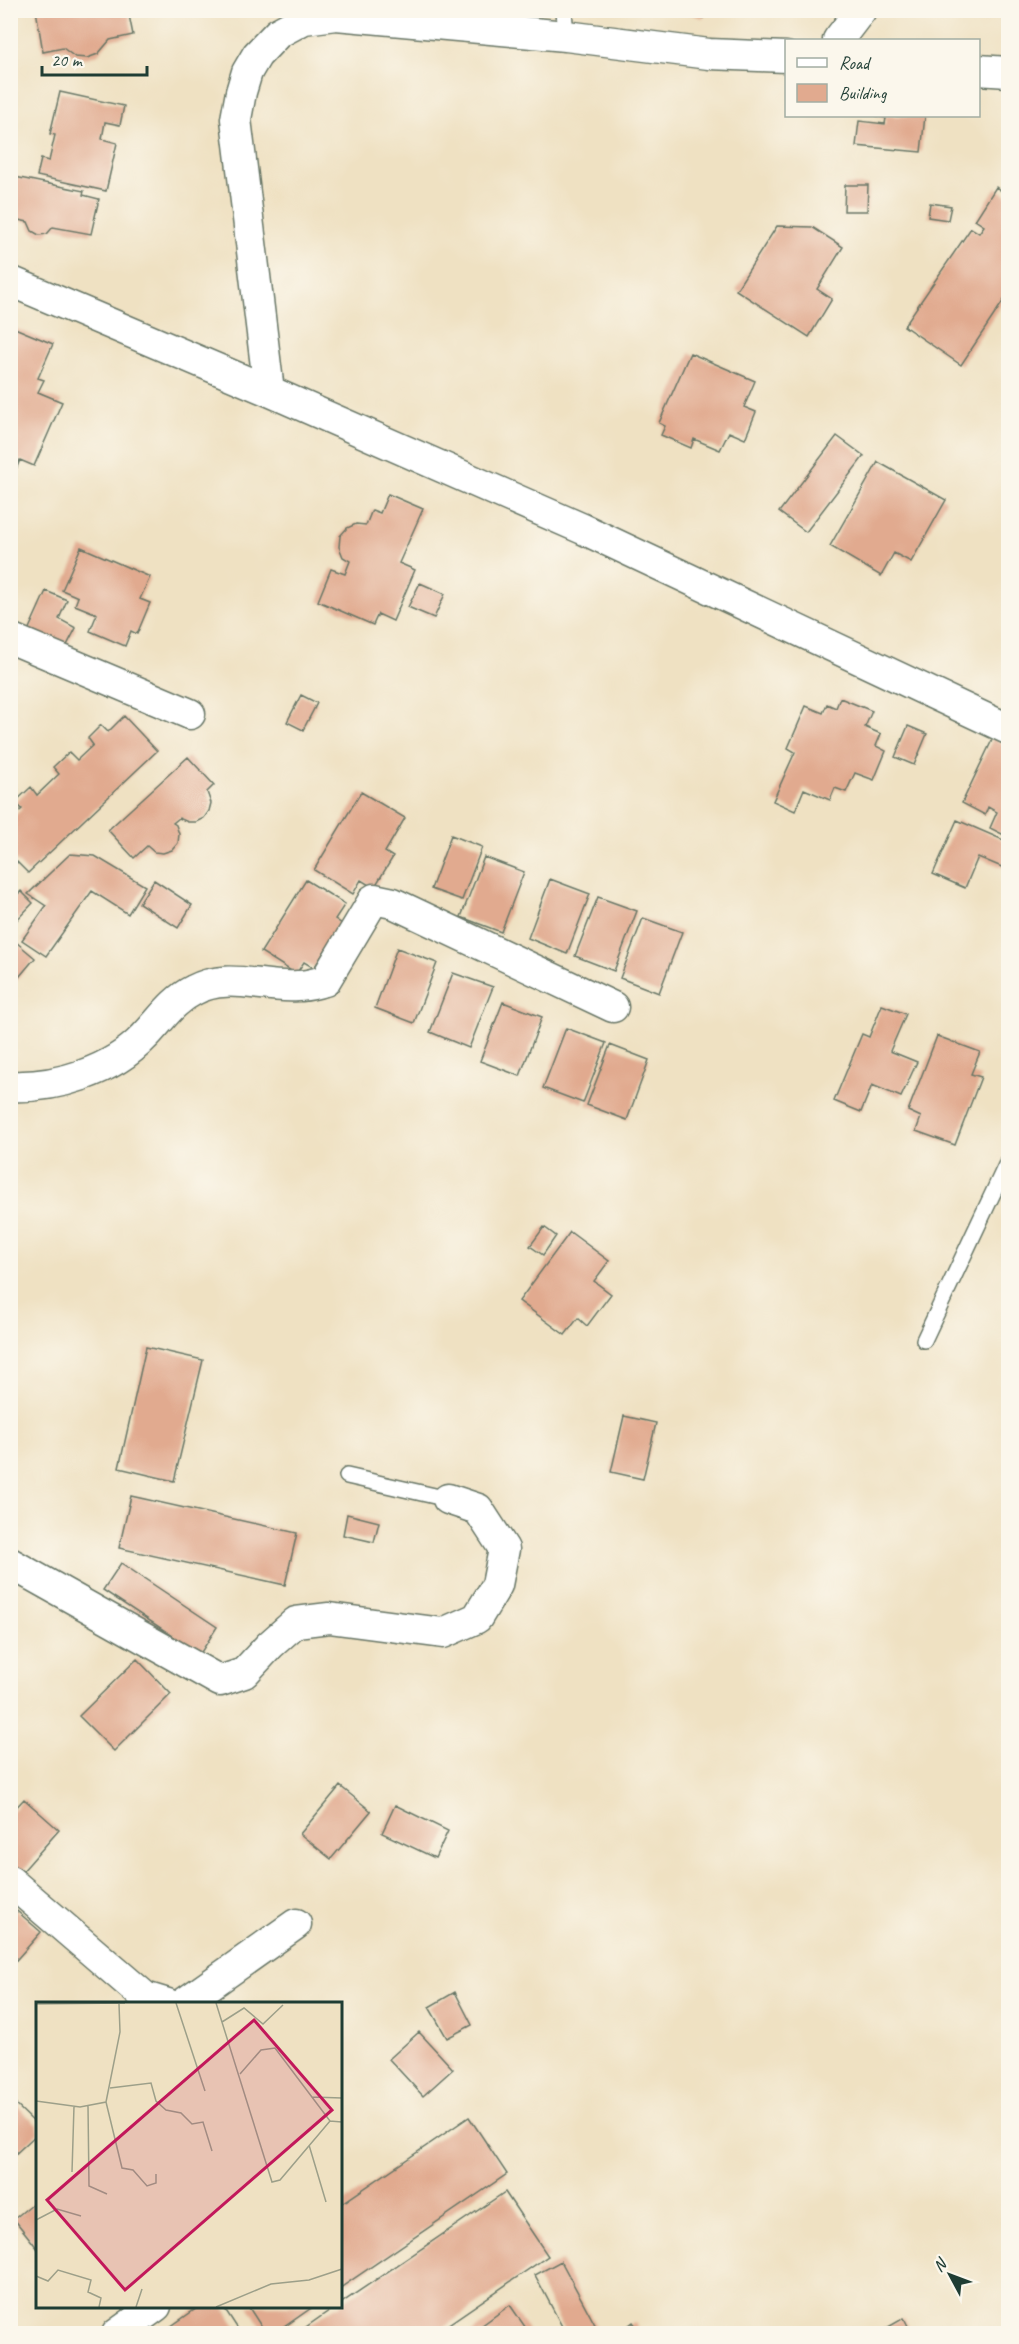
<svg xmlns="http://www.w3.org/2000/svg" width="1019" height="2344" font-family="Caveat,sans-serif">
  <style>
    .building { fill: #e1aa8f }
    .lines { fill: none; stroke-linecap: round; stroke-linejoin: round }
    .service-casing { stroke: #687666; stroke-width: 18 }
    .minor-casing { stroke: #687666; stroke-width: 33 }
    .service { stroke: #fff; stroke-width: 15 }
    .minor { stroke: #fff; stroke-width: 30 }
    .inset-road { fill: none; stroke: #9c9f89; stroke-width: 1.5 }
    .view { fill: #c2185b; fill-opacity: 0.15; stroke: #c2185b; stroke-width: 3 }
    .inset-edge { fill: none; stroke: #1f3d34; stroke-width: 3 }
  </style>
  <rect width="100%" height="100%" fill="#fbf7ec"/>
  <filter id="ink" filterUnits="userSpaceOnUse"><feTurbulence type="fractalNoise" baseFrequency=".0167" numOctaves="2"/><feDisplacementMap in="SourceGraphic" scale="12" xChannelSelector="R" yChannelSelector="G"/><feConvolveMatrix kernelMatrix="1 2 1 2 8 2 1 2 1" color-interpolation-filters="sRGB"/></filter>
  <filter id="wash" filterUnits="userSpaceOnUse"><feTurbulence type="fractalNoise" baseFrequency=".008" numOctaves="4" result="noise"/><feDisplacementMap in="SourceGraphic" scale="24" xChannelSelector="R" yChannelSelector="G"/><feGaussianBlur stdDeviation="1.35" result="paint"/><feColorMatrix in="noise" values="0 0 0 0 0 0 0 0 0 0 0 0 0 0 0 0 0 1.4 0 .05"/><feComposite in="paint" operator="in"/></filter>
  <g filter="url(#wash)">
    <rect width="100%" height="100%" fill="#efe1c2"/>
    <g id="blocks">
      <path class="building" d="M36,10H128L133,35L110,40L98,54L87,58L75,57L63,48L43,52Z
        M679,10H706L703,18Z
        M60,92L124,106L120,125L105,122L102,139L117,143L106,191L37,176L41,159L49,161L55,135L50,134Z
        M876,116H925L921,152L856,146L859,121L885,124L886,118Z
        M10,176L84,191L83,195L99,199L91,234L53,227L47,234L39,235L32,231L28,222L18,220L13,244L10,243Z
        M845,185H868L867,211H844Z
        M996,187L1008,196V294L961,365L904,326L971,228L979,233L984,226L975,220Z
        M930,203L951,206L948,220L928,217Z
        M777,226L812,227L843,247L817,289L832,299L809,337L736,290Z
        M10,326L53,344L38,378L44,380L38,392L62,402L34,466L20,460L10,483Z
        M690,353L755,381L744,407L756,412L745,439L729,432L720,450L694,439L691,448L661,435L665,426L659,423Z
        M837,436L864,456L806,532L779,512Z
        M878,462L946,500L911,562L894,553L881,576L830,546Z
        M388,494L423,509L399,563L415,570L393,621L378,614L373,625L318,601L331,569L345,574L350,561L343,557L339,547L340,536L347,528L356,524L366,525L372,510L380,513Z
        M81,547L150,577L140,599L150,603L137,634L131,631L125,646L90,631L97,614L75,605L78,597L62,590Z
        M420,583L445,594L434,618L408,607Z
        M46,591L67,600L59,619L76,628L65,649L27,633Z
        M301,695L317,703L303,730L287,722Z
        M840,698L872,711L865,727L881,734L876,746L886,751L874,780L855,773L846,792L835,788L830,800L804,789L795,811L773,801L795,752L788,748L806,706L823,713L827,704L836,708Z
        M124,716L157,751L28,873L10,855V820L22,809L15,802L31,787L37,795L59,774L53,767L69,752L77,760L93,745L88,738L101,725L108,732Z
        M908,726L927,734L914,765L895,757Z
        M993,738L1008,746V837L990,828L997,812L988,807L985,815L962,803Z
        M188,757L214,785L207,792L211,803L209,811L204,818L196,822H188L179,818L173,823L176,825L179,834L178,843L172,850L163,853L154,852L147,846L134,858L108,830Z
        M361,792L405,818L385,852L393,857L374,888L361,880L353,894L314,870Z
        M957,820L1008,842V858L1004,868L978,857L965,888L933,874Z
        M451,835L482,847L462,900L431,889Z
        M70,854L95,856L145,886L128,914L92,891L46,956L22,940L46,906L28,894Z
        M484,857L524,872L501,932L461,917Z
        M550,879L590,894L567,954L528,938Z
        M154,880L192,905L178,928L139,903Z
        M306,880L345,904L335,919L342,924L314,968L304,962L296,974L261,952Z
        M21,891L33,903L10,927V902Z
        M598,897L637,911L614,971L575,956Z
        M643,918L682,932L659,993L620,978Z
        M10,937L35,958L14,983L10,980Z
        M397,948L437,963L414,1023L375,1008Z
        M453,973L493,987L469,1048L430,1032Z
        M503,1002L542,1017L520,1076L480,1061Z
        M882,1005L906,1014L890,1051L917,1062L901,1097L872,1085L861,1112L834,1101L862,1034L869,1037Z
        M566,1028L606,1043L583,1103L543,1088Z
        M937,1036L980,1052L971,1074L981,1077L955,1145L916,1131L921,1117L908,1111Z
        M610,1045L649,1060L627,1120L587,1105Z
        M544,1227L556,1236L543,1255L530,1246Z
        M570,1232L609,1261L594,1281L611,1294L587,1326L578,1318L565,1335L519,1301Z
        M146,1347L203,1360L174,1481L119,1468Z
        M624,1416L656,1423L643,1479L611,1472Z
        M131,1496L297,1533L285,1585L119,1548Z
        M347,1514L379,1522L374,1542L343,1535Z
        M121,1563L217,1627L200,1654L103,1590Z
        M137,1659L171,1694L114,1751L79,1716Z
        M340,1786L371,1811L331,1859L300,1834Z
        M24,1799L59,1830L22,1872L10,1862V1814Z
        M395,1805L448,1831L435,1858L382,1833Z
        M10,1905L41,1932L10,1967Z
        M455,1992L472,2025L447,2038L429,2007Z
        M419,2032L453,2069L423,2096L389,2059Z
        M10,2099L38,2126V2133L10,2159Z
        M469,2117L507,2174L340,2288V2205Z
        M505,2192L548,2256L434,2334H296L336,2306H340V2304Z
        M38,2199V2249L14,2219Z
        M561,2261L600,2334H566L535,2275Z
        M510,2305L530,2334H470Z
        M200,2306H223L240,2332L160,2334Z
        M248,2306H314L274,2334H266Z
        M904,2318L912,2334H876Z
        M633,2322L642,2334H617Z"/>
    </g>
  </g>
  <g filter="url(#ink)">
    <use href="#blocks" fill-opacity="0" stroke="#687666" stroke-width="1.5"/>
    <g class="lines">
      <defs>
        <path id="service" d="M564,10L566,36
          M924,1340L1008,1161
          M347,1476L448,1499"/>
        <path id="minor" d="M838,40L861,10
          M978,70L1008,72
          M10,281L269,391L583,529L1008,729
          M269,391L236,119L241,92L247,72L257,55L278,33L304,19L336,15L566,36L709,54L786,57
          M10,638L190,714
          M10,1086C57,1088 112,1071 144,1037C161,1020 172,1001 194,990C227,972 263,989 298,986C307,986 316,983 325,981L374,899L393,903L613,1007
          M10,1563L220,1681L244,1673L270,1645L296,1622L329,1618L443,1633L477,1618L497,1585L504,1549L478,1509L448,1499
          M10,1881L145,1997L168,2004
          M183,2004L296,1924
          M117,2334L156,2306"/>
      </defs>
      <use href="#service" class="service-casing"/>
      <use href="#minor" class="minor-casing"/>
      <use href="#service" class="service"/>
      <use href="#minor" class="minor"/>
    </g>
  </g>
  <g transform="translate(36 2002)">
    <rect width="306" height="306" fill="#efe1c2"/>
    <path class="inset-road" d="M140,1L169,89M180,1L236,180L244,178L294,119L306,120M0,2L89,1M186,20L208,6L227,22L247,3M204,72L225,48L239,46L294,119M74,86L115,81L120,99L130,108L145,111L156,122L167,120L176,149M276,95L306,96M0,99L44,105L70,100L84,30L83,2M70,100L86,166L97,168L111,184L120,181V172M52,104L53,184L71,192M273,143L290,200M36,170L38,104M0,218L21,207L45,214M0,274L12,279L22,268L55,278L52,290L65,296L63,305M100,305L106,287M180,305L235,282L273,278L306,267"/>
    <path class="view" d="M218,18L296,108L89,288L11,198Z"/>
    <rect width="306" height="306" class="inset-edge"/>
  </g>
  <rect width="1019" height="2344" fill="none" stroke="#fbf7ec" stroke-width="36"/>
  <rect x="785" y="39" width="195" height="78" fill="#fbf7ec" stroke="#a3ada2" stroke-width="1.5"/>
  <rect x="797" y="58" width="30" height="9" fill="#ffffff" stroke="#a3ada2" stroke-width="1.5"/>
  <text x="839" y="69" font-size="18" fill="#1f3d34">Road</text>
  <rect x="797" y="84" width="30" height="18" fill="#e1aa8f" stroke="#a3ada2" stroke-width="1.5"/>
  <text x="839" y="99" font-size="18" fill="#1f3d34">Building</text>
  <g transform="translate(950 2275) rotate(311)" stroke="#fbf7ec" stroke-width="4.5" paint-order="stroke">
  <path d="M0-4.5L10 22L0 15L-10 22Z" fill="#1f3d34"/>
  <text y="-9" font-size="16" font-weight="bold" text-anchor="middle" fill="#1f3d34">N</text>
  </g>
  <path d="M42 66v9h105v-9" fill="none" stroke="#1f3d34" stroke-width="3"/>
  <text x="51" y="66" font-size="18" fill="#1f3d34" stroke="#fbf7ec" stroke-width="4.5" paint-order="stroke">20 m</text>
</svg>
